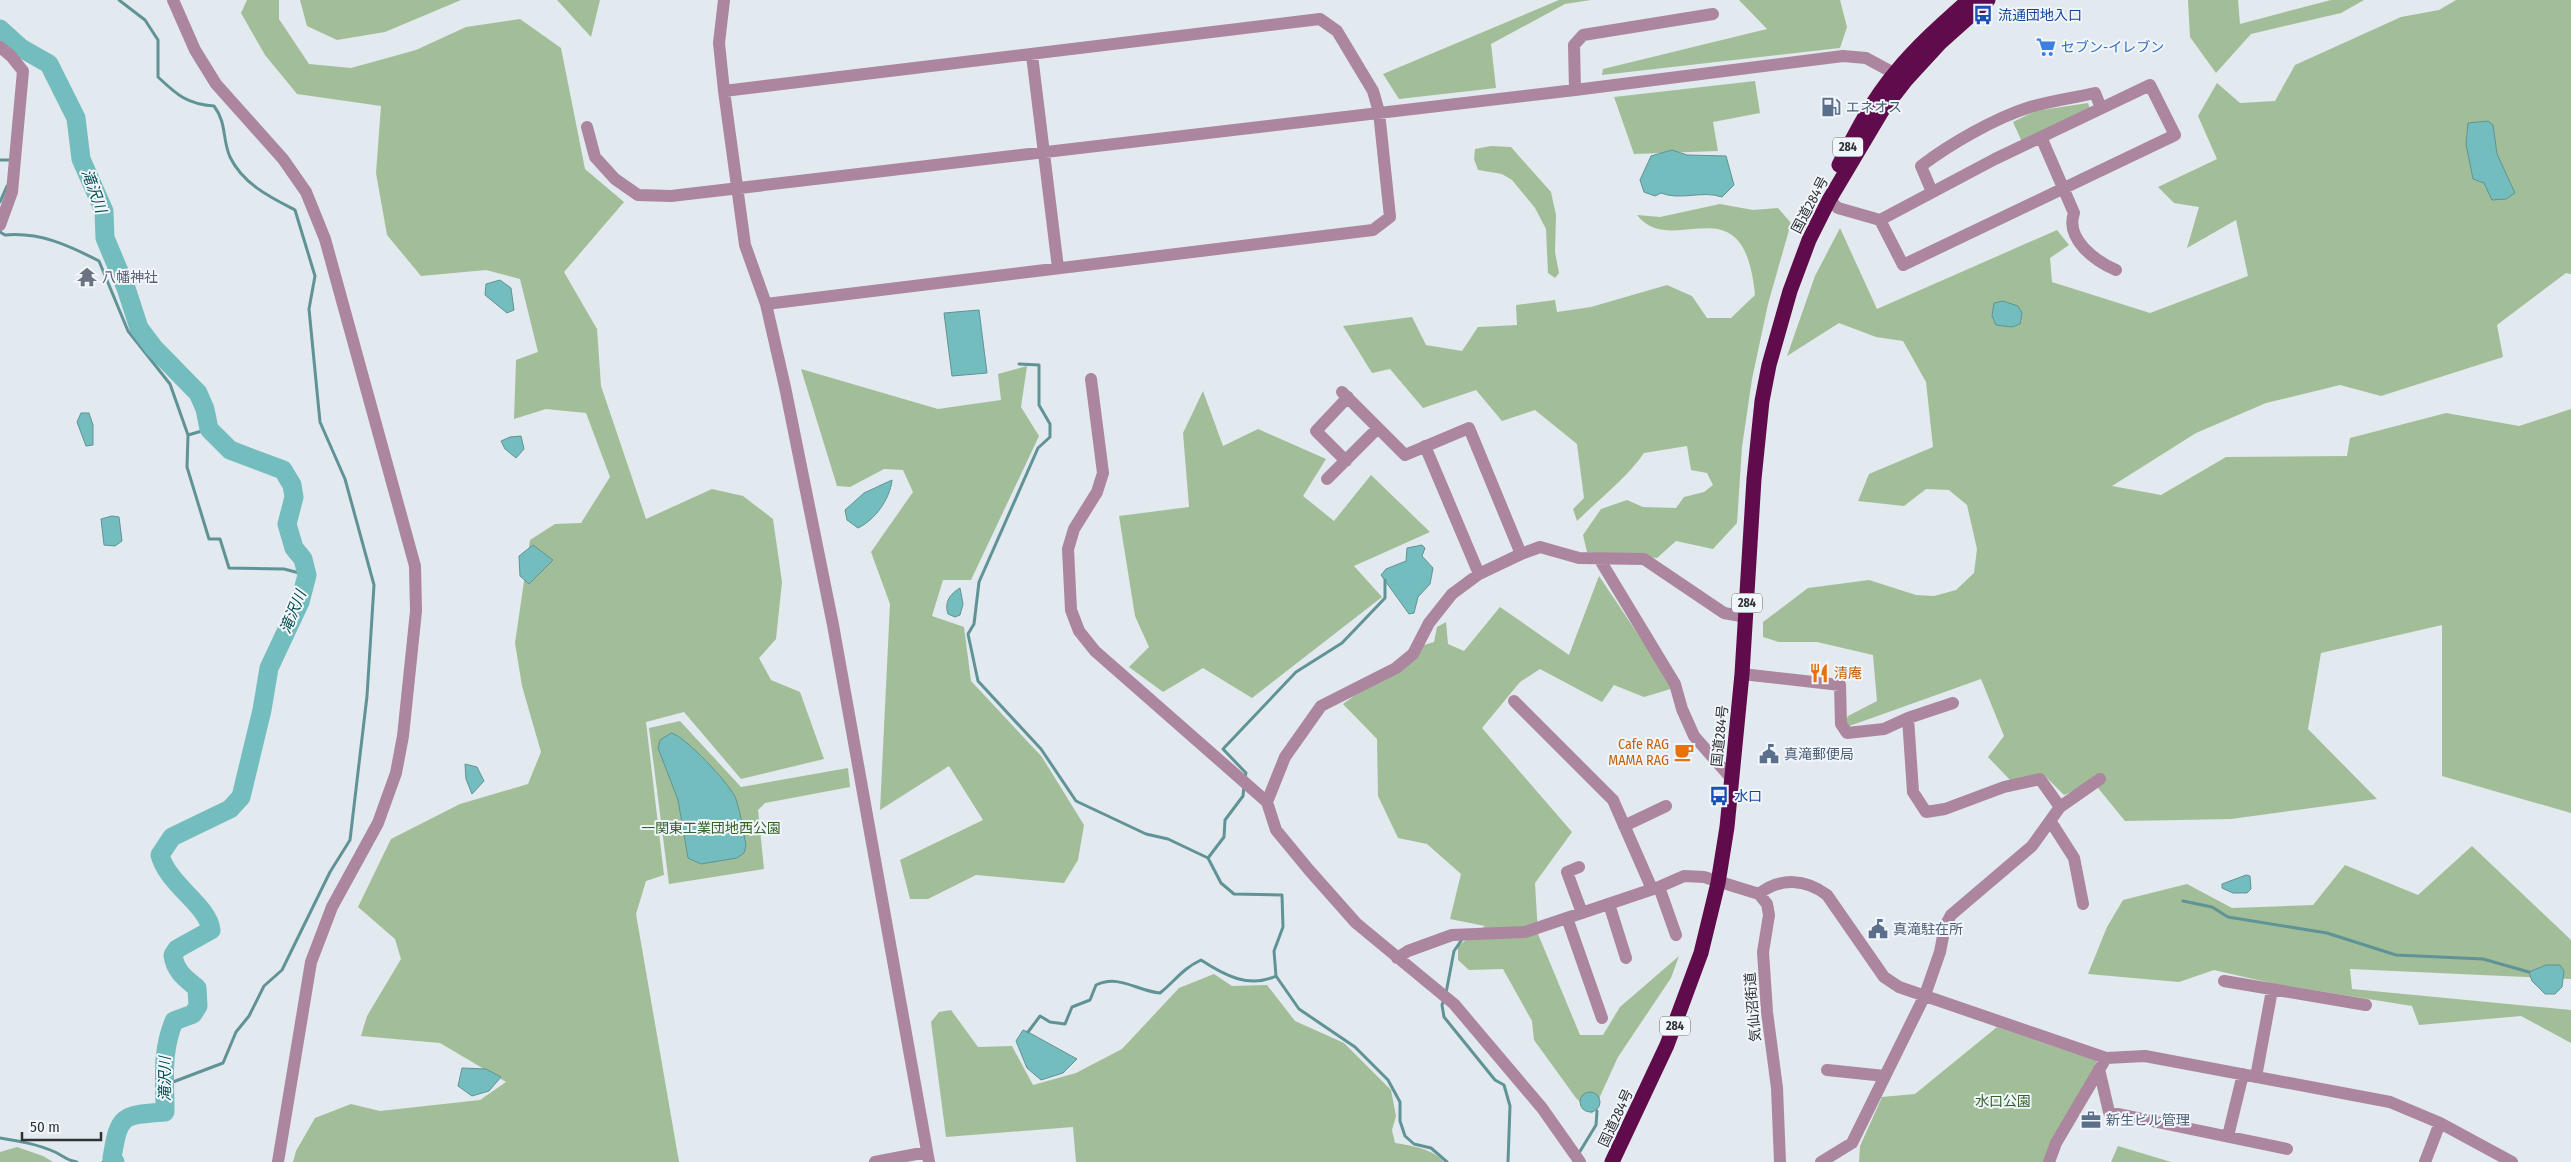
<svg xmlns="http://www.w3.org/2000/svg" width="2571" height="1162" font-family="'Fira Sans Condensed','Noto Sans JP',sans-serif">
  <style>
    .green { fill: #a2be99 }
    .water { fill: #74bdbf; stroke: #609396 }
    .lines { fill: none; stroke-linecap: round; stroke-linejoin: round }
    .stream { stroke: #609396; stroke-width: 3 }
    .river { stroke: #74bdbf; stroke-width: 19 }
    .minor { stroke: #ac859f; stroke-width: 12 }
    .highway { stroke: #5f0b4c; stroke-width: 15 }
    .labels { text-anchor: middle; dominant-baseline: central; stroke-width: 4; stroke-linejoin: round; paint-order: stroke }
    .shield { fill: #f0f6fc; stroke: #6a6d71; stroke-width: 1 }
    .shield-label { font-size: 12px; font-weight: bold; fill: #303235 }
    .transit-label { font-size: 14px; fill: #164399; stroke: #f0f6fc; text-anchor: start }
    .shop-label { font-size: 14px; fill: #366cbe; stroke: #f0f6fc; text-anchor: start }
    .service-label { font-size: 14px; fill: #4e5e75; stroke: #f0f6fc; text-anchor: start }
    .street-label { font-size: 14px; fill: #303235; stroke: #f0f6fc }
    .worship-label { font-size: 14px; fill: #5b616d; stroke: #f0f6fc; text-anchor: start }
    .food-label { font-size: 14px; fill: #c56008; stroke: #f0f6fc; text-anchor: start }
    .park-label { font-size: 14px; fill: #356226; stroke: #f0f6fc }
    .water-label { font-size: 15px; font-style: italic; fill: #074c4e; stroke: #f0f6fc }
  </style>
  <rect width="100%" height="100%" fill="#e2e9ef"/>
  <path class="green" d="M247,0H279V19L309,64L351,68L416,50L466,27L520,19L561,48L585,169L624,202L564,272L597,329L601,386L646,519L712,489L743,496L773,519L782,582L776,639L759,658L771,680L800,692L824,759L741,779L684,712L646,722L664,875L646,881L636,914L679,1162H293L296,1151L315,1118L351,1104L380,1111L480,1100L506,1082L440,1043L361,1036L367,1016L401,959L395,939L358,907L391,839L460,804L528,784L541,752L522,686L515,643L530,540L555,524L581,523L610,477L586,413L546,409L514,419L516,360L538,352L520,279L486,270L421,276L387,235L376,173L381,106L297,94L265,55L241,13Z
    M300,0H461L385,32L337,40L307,26Z
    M557,0H600L591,37Z
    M1559,0H1591L1565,4L1491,44L1496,88L1399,99L1383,74Z
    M1739,0H1840L1847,27L1840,48L1602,75L1603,69L1767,29Z
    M2188,0H2238L2240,24L2331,0H2364L2341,13L2251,34L2216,73L2190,37Z
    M2456,0H2571V274L2566,273L2497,325L2503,357L2381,396L2340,385L2266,403L2196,433L2112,486L2161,495L2226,457L2347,456L2350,438L2446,413L2519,426L2571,409V813L2442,776V625L2321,653L2308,729L2377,799L2231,819L2125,821L2094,783L2064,795L2044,775L2011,781L1988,757L2004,736L1981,679L1841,729L1848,716L1877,701L1873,655L1817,642H1779L1763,637V622L1808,588L1869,580L1916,595L1934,596L1956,590L1974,573L1977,549L1967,505L1949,490L1926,489L1904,506L1858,501L1869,474L1933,447L1926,382L1903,341L1876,337L1839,323L1787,356L1815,276L1840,228L1877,309L2057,230L2069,245L2050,258L2052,282L2150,313L2248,276L2236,220L2187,248L2199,207L2174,203L2158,187L2217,159L2198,116L2217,83L2240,103L2275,101L2295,65L2401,17L2439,10Z
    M1755,81L1760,113L1713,122L1718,151L1634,154L1614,97Z
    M2088,103L2090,109L2022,142L2013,122L2035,111Z
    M1491,146L1511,147L1551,192L1556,215L1555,252L1559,273L1555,278L1548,273L1546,229L1535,208L1512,180L1502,174L1478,170L1474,159L1475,149Z
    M1720,204L1753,210L1778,208L1791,223L1768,304L1752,379L1742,447L1737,523L1713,549L1676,541L1657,558L1587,552L1583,535L1601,509L1627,500L1643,507L1676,508L1684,497L1704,492L1713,485L1707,473L1691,470L1687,446L1644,453C1626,479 1600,498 1577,521L1573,509L1584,498L1577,444L1535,410L1502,421L1476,390L1423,408L1390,369L1372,373L1343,326L1412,317L1426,345L1462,351L1478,327L1517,325L1516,305L1555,300L1557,312L1591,307L1667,285L1692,296L1707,318H1731L1755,295C1744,178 1673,261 1637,215L1660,217Z
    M1027,366L1021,407L1039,436L971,580H943L932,616L964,627L971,681L1042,757L1084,825L1078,860L1064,883L976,875L928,899H910L900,860L983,820L949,766L880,810L890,604L871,552L913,492L903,470L884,469L850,487L837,486L801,369L938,409L1001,400L998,374Z
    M1203,391L1223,446L1258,429L1326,459L1303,496L1334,521L1371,475L1430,532L1354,566L1382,597L1252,698L1203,668L1163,692L1129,667L1149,647L1135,616L1119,516L1189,507L1183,433Z
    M1599,576L1674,688L1644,697L1614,685L1602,702L1540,669L1520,682L1482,728L1572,832L1535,883L1538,934L1580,1035H1603L1620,1007L1679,956L1671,978L1618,1057L1592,1114L1576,1098L1534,1040L1532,1021L1503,969L1469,970L1458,960V946L1485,926L1450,919L1461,874L1427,844L1398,838L1378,796L1377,739L1343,704L1424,645L1434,642L1437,627L1446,622L1448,644L1464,651L1500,607L1569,655Z
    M680,721L741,787L848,768L850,787L765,803L758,810L764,869L669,884L649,728Z
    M2472,846L2571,940V979L2350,969L2352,989L2571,1010V1043L2521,1016L2419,1025L2412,1006L2275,984L2214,970L2179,982L2088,974L2107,927L2123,900L2187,884L2232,908L2313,905L2345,865L2418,895Z
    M1214,974L1232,986L1267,985L1295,1021L1344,1043L1391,1090L1396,1116L1392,1130L1395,1143C1413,1146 1431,1148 1444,1162H1076L1073,1127L946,1137L931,1022L939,1012L951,1010L978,1047L1012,1046L1033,1085L1076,1073L1122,1049L1179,988Z
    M1997,1027L2097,1061L2044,1162H1859L1860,1146L1882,1097L1915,1094Z
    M2118,1146L2171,1162H2111Z
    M17,1147L43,1156L53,1162H0V1152Z"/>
  <path class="water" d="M2488,121L2493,125L2497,154L2515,193L2506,199L2492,200L2484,183L2473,179L2466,144L2468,123Z
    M1672,150L1687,155L1726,156L1734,185L1722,197C1702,190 1681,201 1661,193L1655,196L1644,192L1640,180L1651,156Z
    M500,280L511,288L514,310L507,313L485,295L486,284Z
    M2003,301L2018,306L2022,313L2020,324L2012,327L1996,325L1992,316L1994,303Z
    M979,310L987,373L952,376L944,313Z
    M81,413H89L93,425V445L86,446L77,422Z
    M521,436L524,449L516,458L505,449L501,441L510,437Z
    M892,480C890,499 875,520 858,528L847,520L845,510L864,493Z
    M112,516L119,517L122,541L115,546L104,545L101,519Z
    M533,545L553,560L529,584L520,576L519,556Z
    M1422,545L1425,548L1422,556L1433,568L1430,584L1418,597L1414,613L1409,614L1381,575L1386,569L1406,561L1407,548Z
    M960,588L963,604L960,615L955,617L948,614C944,602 950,594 960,588Z
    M671,733C683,734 732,786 736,799C741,814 743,830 746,845L744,853L737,858L701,864L688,858L678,800L658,748L660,740Z
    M465,764L477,767L484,781L472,794L466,779Z
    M2246,875L2250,876L2251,889L2247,893H2233L2222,888V884Z
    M2546,965H2560L2564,971L2562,987L2555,994H2545L2532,981L2529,972Z
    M1023,1030L1028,1032L1077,1059L1063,1073L1041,1080L1027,1068L1016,1041Z
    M462,1068L486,1069L501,1077L489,1091L472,1096L458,1086Z
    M1580 1102a10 10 0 1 1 20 0a10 10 0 1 1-20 0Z"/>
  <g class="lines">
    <path class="stream" d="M119,0L145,20L158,40V77C177,95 187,104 214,106C227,123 222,139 230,157C243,184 270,197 295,210L315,276L309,309L320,422L345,479L374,585L367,696L350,840L330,872L282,970L264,986L249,1016L236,1032L223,1063L165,1085
      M0,160H10
      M0,202L7,186
      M0,232L5,235C40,232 68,245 99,261L128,331L170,384L188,435L187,467L209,539H220L229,568L284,569L307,575
      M1019,364L1039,365V405L1050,424V437L1038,448L979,582L974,624L968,634L978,681L1041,749L1076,801L1146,834L1168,839L1208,858L1221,883L1234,894L1282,895L1283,927L1274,951L1276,976L1299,1009L1355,1047L1388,1080L1400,1102V1121L1405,1136L1414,1144L1431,1148L1447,1162
      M188,435L209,429
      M1245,777L1246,773L1223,749L1296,672L1342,643L1385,598V580
      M1208,858L1224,837L1225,820L1243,796L1244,786
      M2183,901L2212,907L2228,917L2327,933L2396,955L2483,959L2529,972
      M1446,993L1454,951L1463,938
      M1444,999L1442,1005L1444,1017L1495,1080L1504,1085L1510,1106L1508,1162
      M1028,1032L1040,1016L1050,1022L1065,1024L1072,1007L1090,1000L1096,985C1119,974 1137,991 1160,993C1176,980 1182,969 1201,960C1224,975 1249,989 1276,976
      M0,1138C19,1141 37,1144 55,1152C63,1156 68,1161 77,1162
      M1579,1153L1596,1125L1597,1111
      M103,1162L112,1158"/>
    <path class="river" d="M0,29L21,48L49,64L76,118L81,159L104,211L105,238L126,288L139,328L154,348L198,393L205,409L209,429L230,450L283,470L292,485L294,497L287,524L294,548L303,559L307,575L300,602L269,668L262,710L241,797L230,809L172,837L160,855C168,885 208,905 211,930L177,949L173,955C175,971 185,978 197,988L198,1006L193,1014L174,1021C161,1053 165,1078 165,1112C122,1115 119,1114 112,1158L115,1162"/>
    <path class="minor" d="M173,0L195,50L216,84L283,159L306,192L325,239L415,566L416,611L403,736L396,773L378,823L332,907L311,962L278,1162
      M724,0L719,43L724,91
      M1320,19L1337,31L1373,91L1379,112L1390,217L1373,230L766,304L745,245L724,91Z
      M0,47L11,56L23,71L12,192L0,225
      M1032,55L1058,268
      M1575,90L1574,45L1583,35L1713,14
      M587,127L595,157L615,179L638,195L671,196L1575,90L1843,56L1866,58L1901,77
      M2041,137L2074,213C2065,239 2095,261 2116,270
      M1932,192L1921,166C1950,144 1995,118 2030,107C2051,101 2073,98 2095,93L2101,108
      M1829,200L1838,208L1880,220L1995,159L2150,85L2175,135L1903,265L1880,220
      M766,304L785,387L833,625L929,1162
      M1091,379L1103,473L1097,492L1074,529L1068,549L1071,610L1079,631L1095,651L1267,802
      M1342,392L1405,455L1469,428L1521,554
      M1425,446L1479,574
      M1346,461L1316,431L1348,397
      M1327,479L1378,428
      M1600,560L1675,684L1682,709L1694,736L1732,779
      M1742,674L1840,685L1841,724L1847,733L1884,729L1908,718L1913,792L1926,812L1945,809L2004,787L2040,779L2060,807
      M1514,701L1613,800L1652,889
      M1908,718L1953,703
      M2051,822L2074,858L2083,904
      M1624,826L1666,806
      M1579,867L1567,872L1582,913
      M1659,887L1676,935
      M1759,894C1780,877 1806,879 1827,895L1884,977L1899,987L2106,1058L2056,1143L2049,1162
      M1609,904L1626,958
      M1567,918L1602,1018
      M1397,958L1408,951L1452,935L1525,932L1659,887L1684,876L1704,877L1759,894L1767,904L1769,915L1763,952L1767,1012L1777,1088L1780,1162
      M2224,981L2366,1005
      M2106,1058L2145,1056L2390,1102L2440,1123L2512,1162
      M2099,1069L2109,1112L2287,1149
      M1827,1070L1885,1076
      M2256,1077L2272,990
      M2228,1136L2243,1074
      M875,1162L927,1152
      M1580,1162L1542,1108L1454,1004L1356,923L1309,870L1276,830L1267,802L1285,757L1321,706L1396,668L1413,654L1429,623L1452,594L1479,574L1521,554L1540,547L1579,558L1644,559L1724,613L1746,617
      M1821,1162L1852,1143L1925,995L1940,952L1945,926L1951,915L2032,846L2060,807L2100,779
      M2425,1162L2440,1123"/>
    <path class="highway" d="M1839,165C1855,134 1872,100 1895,73C1917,46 1943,23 1969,0
      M1612,1162L1667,1045L1701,953L1718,883L1727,827L1742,674L1754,479L1762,401L1769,365L1790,291L1809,240L1829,200L1882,111L1906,80L1940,43L1988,0"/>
  </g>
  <defs>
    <symbol id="bus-bare" viewBox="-9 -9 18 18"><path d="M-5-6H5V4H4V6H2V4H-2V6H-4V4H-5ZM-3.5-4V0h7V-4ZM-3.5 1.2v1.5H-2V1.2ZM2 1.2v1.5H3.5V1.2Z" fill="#1a4fb4" stroke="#f0f6fc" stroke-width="2.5" paint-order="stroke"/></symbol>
    <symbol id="supermarket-bare" viewBox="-9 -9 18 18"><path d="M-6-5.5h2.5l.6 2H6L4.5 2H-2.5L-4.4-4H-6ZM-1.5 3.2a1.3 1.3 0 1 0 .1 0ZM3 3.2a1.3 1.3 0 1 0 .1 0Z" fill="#3f7fe0" stroke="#f0f6fc" stroke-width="2.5" paint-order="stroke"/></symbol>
    <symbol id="fuel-bare" viewBox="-9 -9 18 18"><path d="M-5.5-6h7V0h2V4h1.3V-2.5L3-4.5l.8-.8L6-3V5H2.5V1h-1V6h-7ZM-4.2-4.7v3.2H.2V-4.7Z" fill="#5c6f8a" stroke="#f0f6fc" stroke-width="2.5" paint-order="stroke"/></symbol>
    <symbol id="temple-bare" viewBox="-9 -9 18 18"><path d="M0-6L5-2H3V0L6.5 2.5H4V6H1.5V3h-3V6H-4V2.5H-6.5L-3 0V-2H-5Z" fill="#6b7280" stroke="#f0f6fc" stroke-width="2.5" paint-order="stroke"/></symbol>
    <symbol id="restaurant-bare" viewBox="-9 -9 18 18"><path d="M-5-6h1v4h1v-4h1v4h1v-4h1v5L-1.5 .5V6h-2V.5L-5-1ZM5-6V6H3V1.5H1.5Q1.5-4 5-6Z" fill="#e8710a" stroke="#f0f6fc" stroke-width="2.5" paint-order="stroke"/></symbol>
    <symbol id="cafe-bare" viewBox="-9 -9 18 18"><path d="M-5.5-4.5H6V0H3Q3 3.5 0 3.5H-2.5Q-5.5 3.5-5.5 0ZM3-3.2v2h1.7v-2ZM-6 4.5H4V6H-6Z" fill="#e8710a" stroke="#f0f6fc" stroke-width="2.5" paint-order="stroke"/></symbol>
    <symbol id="civic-bare" viewBox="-9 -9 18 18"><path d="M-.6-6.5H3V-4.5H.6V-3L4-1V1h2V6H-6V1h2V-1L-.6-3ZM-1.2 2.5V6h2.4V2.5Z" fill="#5c6f8a" stroke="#f0f6fc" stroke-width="2.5" paint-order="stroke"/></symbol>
    <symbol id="office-bare" viewBox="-9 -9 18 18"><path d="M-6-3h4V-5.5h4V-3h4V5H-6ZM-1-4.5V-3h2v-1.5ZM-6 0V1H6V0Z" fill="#5c6f8a" stroke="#f0f6fc" stroke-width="2.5" paint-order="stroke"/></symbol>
  </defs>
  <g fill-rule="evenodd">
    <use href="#bus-bare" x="1969" y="1" width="28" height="28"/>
    <use href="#supermarket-bare" x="2032" y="33" width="28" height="28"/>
    <use href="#fuel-bare" x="1817" y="93" width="28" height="28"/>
    <use href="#temple-bare" x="73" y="263" width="28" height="28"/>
    <use href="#restaurant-bare" x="1805" y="659" width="28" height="28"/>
    <use href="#cafe-bare" x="1670" y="738" width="28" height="28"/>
    <use href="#civic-bare" x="1755" y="740" width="28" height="28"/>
    <use href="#bus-bare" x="1705" y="782" width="28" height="28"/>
    <use href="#civic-bare" x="1864" y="915" width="28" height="28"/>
    <use href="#office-bare" x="2077" y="1106" width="28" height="28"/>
  </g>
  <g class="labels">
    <g class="shield">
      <rect x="1833" y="137.5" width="30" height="19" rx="4"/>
      <rect x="1732" y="593.5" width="30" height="19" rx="4"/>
      <rect x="1660" y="1016.5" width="30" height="19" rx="4"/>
    </g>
    <g class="shield-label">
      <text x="1848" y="147">284</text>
      <text x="1747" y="603">284</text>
      <text x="1675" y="1026">284</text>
    </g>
    <g class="transit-label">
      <text x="1998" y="15">流通団地入口</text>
      <text x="1734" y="796">水口</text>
    </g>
    <g class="shop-label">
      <text x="2061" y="47">セブン-イレブン</text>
    </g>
    <g class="service-label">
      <text x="1846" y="107">エネオス</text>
      <text x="1784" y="754">真滝郵便局</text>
      <text x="1893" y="929">真滝駐在所</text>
      <text x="2106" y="1120">新生ビル管理</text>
    </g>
    <g class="street-label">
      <text transform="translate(1810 205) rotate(-62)">国道284号</text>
      <text transform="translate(1720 736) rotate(-84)">国道284号</text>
      <text transform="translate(1753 1007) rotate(-95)">気仙沼街道</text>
      <text transform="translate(1616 1118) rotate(-65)">国道284号</text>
    </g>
    <g class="worship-label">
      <text x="102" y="277">八幡神社</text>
    </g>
    <g class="food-label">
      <text x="1834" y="673">清庵</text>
      <text x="1669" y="744" text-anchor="end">Cafe RAG<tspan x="1669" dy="16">MAMA RAG</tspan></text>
    </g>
    <g class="park-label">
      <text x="711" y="828">一関東工業団地西公園</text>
      <text x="2003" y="1101">水口公園</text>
    </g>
    <g class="water-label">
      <text transform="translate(94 191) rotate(70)">滝沢川</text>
      <text transform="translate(293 612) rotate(-68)">滝沢川</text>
      <text transform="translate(165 1079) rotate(-90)">滝沢川</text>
    </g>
  </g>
  <path d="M22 1132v8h79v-8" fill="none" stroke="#303235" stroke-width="2.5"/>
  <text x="30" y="1132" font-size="15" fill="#303235" stroke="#f0f6fc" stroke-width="4" paint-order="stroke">50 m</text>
</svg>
